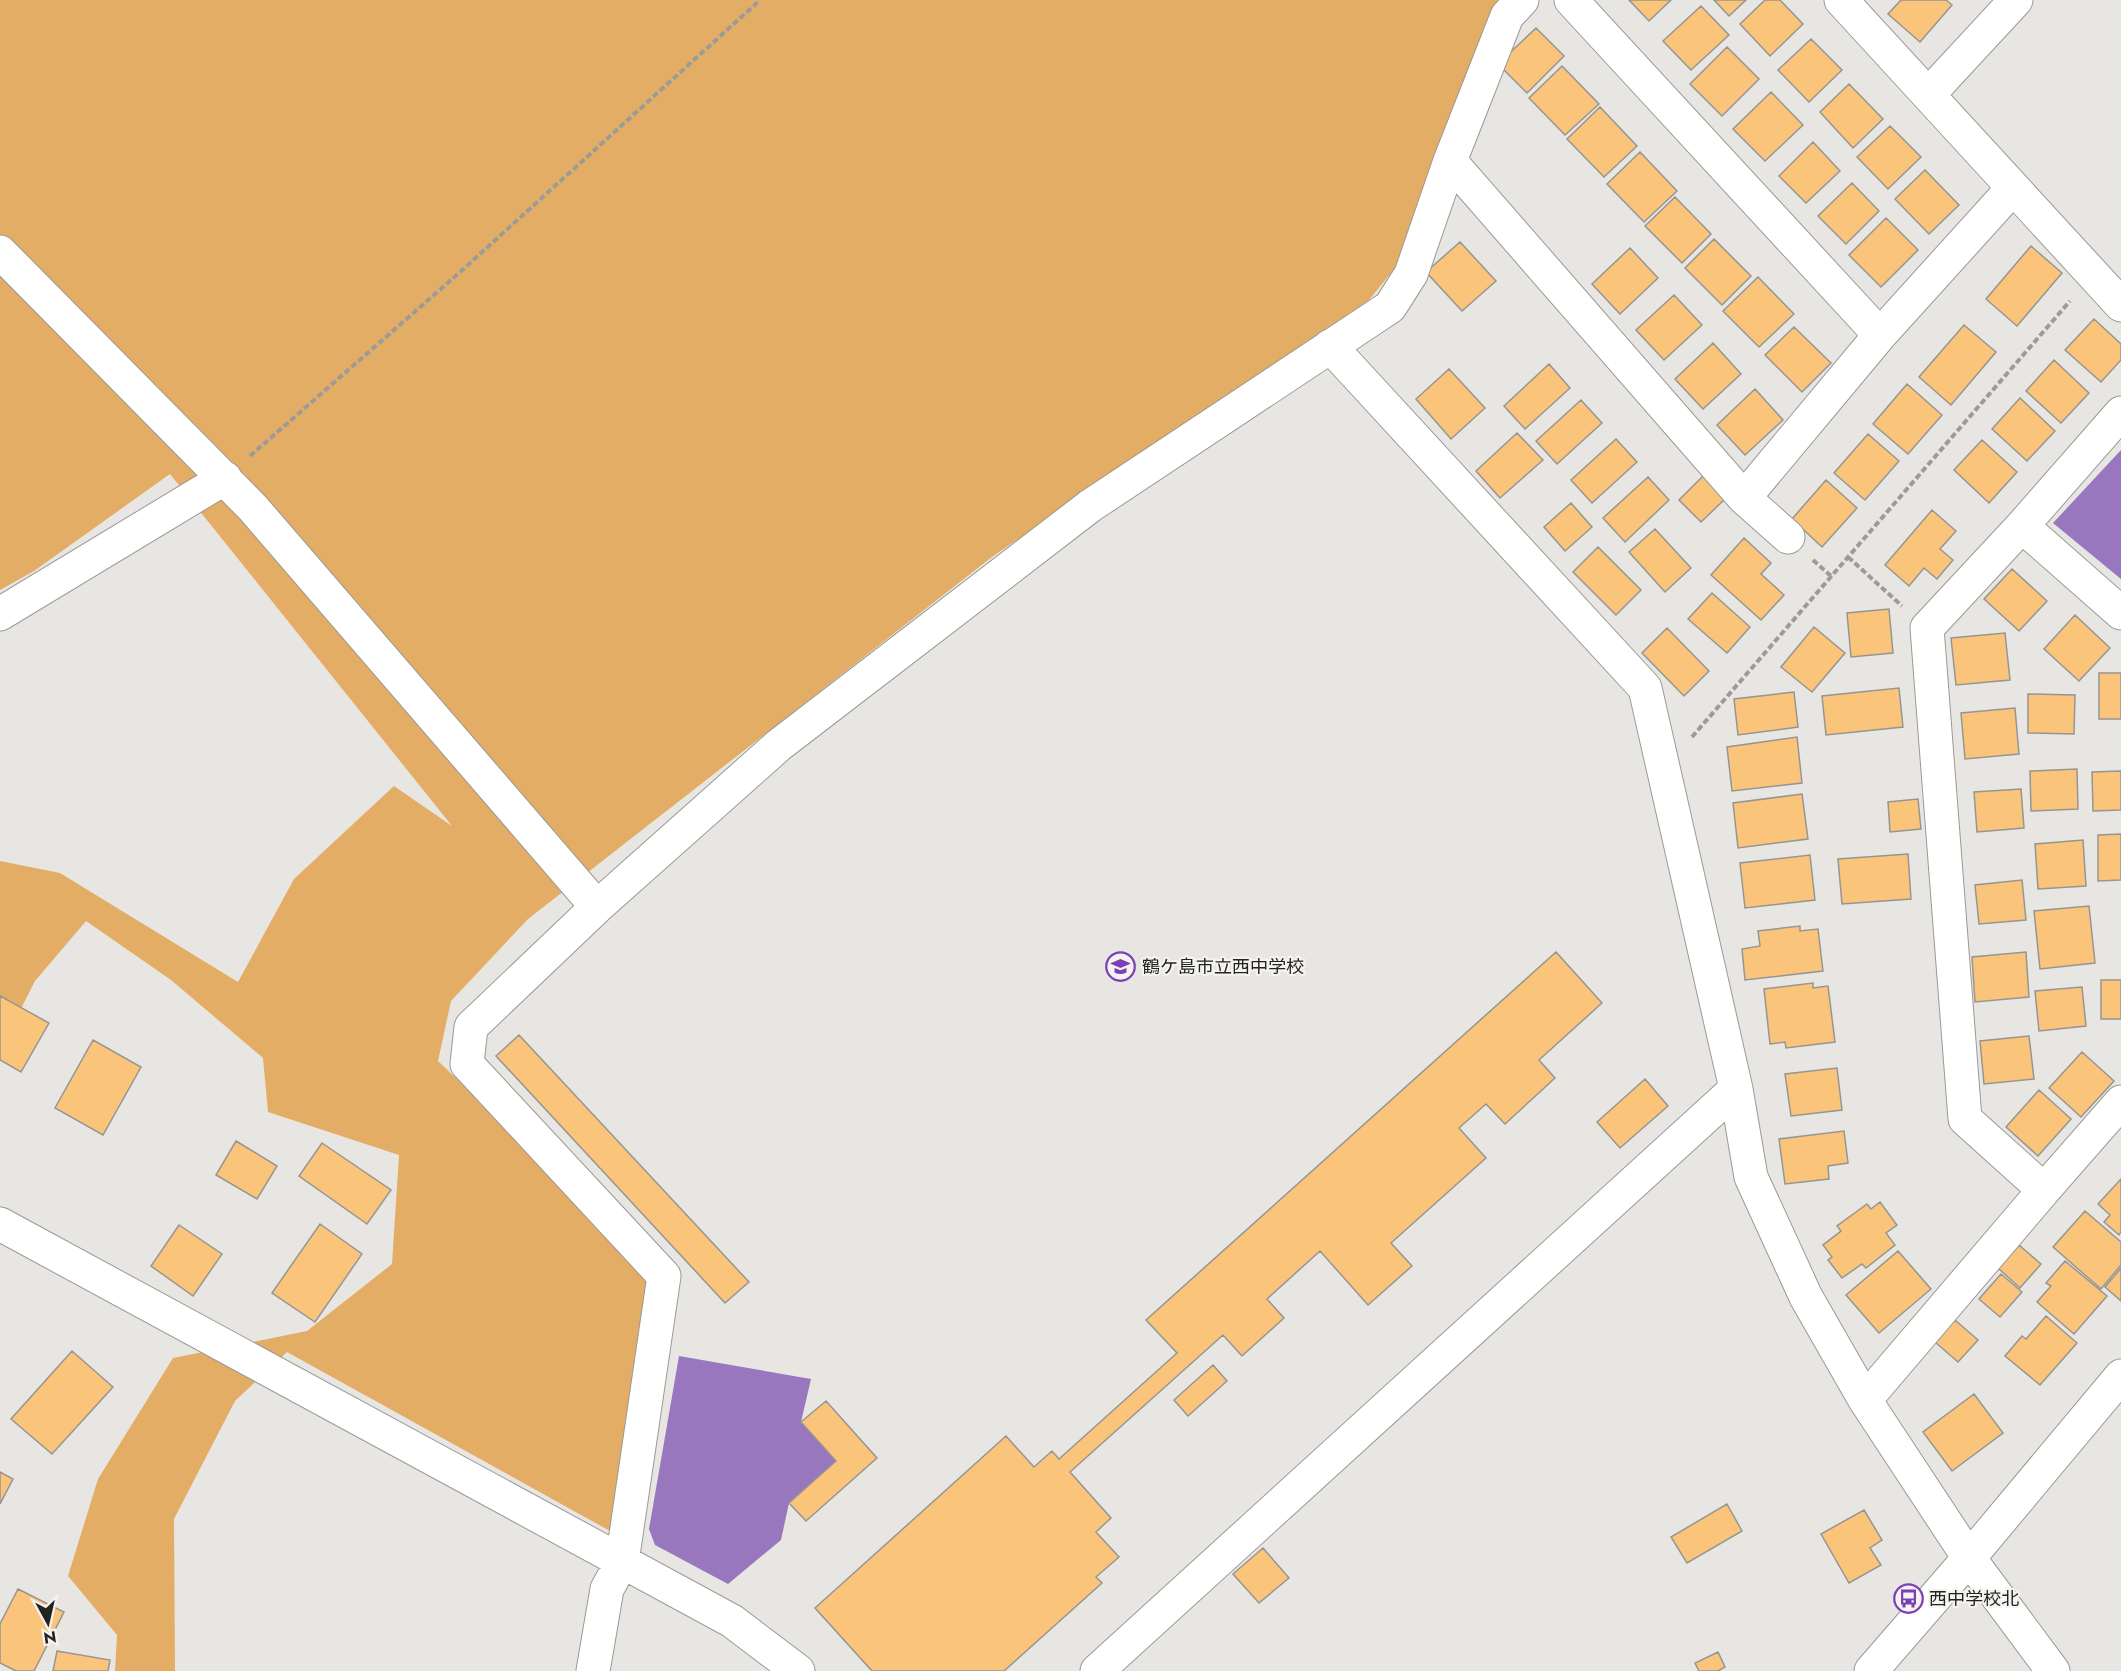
<svg xmlns="http://www.w3.org/2000/svg" width="2121" height="1671" font-family="Jost,'Noto Sans JP',sans-serif">
  <style>
    .forest { fill: #e3ad65 }
    .water { fill: #9877be }
    .building { fill: #fbc47b; stroke: #979592; stroke-width: 1.5 }
    .lines { fill: none; stroke-linecap: round; stroke-linejoin: round }
    .minor-casing { stroke: #9b9996; stroke-width: 35 }
    .path { stroke: #9c9b98; stroke-width: 4; stroke-dasharray: 6 3; stroke-linecap: butt }
    .minor { stroke: #fff; stroke-width: 33 }
    .labels { text-anchor: middle; dominant-baseline: central; stroke-width: 4.5; stroke-linejoin: round; paint-order: stroke }
    .poi-label { font-size: 18px; fill: #232322; stroke: #f5f3f0; text-anchor: start }
  </style>
  <rect width="100%" height="100%" fill="#e8e6e3"/>
  <path class="forest" d="M0,0H1505L1395,268L1369,300L992,557L528,919L451,1001L438,1061L664,1276L610,1531L287,1352L235,1401L174,1519L175,1671H115L117,1635L68,1576L98,1479L173,1358L307,1331L392,1264L399,1155L268,1112L263,1058L171,980L86,921L35,981L0,1050V861L60,873L238,982L294,879L394,786L452,826L170,474L34,571L0,590Z"/>
  <path class="water" d="M2121,450V579L2053,523Z
    M679,1356L811,1379L801,1422L836,1461L789,1503L781,1540L728,1584L655,1545L649,1529Z"/>
  <path class="building" d="M1629,0H1671L1649,21Z
    M1714,0H1746L1729,16Z
    M1765,0H1780L1803,24L1770,56L1740,24Z
    M1901,0H1946L1952,5L1920,42L1888,14Z
    M1701,6L1729,35L1691,70L1663,41Z
    M1536,28L1564,56L1527,93L1498,64Z
    M1811,39L1842,70L1809,102L1778,70Z
    M1727,47L1759,79L1722,116L1690,84Z
    M1562,66L1599,104L1565,135L1529,98Z
    M1849,84L1883,119L1853,148L1820,112Z
    M1771,92L1803,125L1765,161L1733,129Z
    M1600,107L1637,146L1604,177L1567,139Z
    M1890,126L1921,157L1888,189L1857,157Z
    M1813,142L1840,171L1806,203L1779,176Z
    M1640,152L1677,191L1644,222L1607,184Z
    M1925,170L1959,205L1929,234L1895,199Z
    M1852,183L1879,211L1846,244L1818,216Z
    M1675,197L1711,234L1682,263L1645,226Z
    M1886,218L1918,250L1881,287L1849,255Z
    M1714,239L1751,276L1722,305L1685,268Z
    M1460,242L1496,281L1462,311L1426,272Z
    M2031,246L2062,273L2017,326L1986,299Z
    M1630,248L1658,278L1620,314L1592,284Z
    M1758,277L1794,314L1759,347L1723,311Z
    M1674,295L1702,325L1664,360L1636,330Z
    M2094,319L2121,344V360L2101,382L2065,350Z
    M1964,325L1996,352L1951,405L1919,377Z
    M1794,327L1831,363L1802,392L1765,355Z
    M1713,343L1741,374L1703,409L1675,379Z
    M2054,360L2089,393L2061,423L2026,391Z
    M1549,364L1570,388L1525,429L1504,406Z
    M1449,369L1485,408L1451,439L1416,399Z
    M1907,384L1942,415L1908,454L1873,424Z
    M1755,389L1783,420L1745,455L1717,425Z
    M2020,398L2055,431L2027,461L1992,429Z
    M1581,400L1602,423L1557,464L1536,441Z
    M1517,433L1543,460L1500,498L1476,471Z
    M1868,434L1899,461L1865,500L1834,473Z
    M1616,439L1637,462L1592,503L1571,480Z
    M1982,440L2017,472L1989,503L1954,470Z
    M1703,476L1725,499L1701,522L1679,500Z
    M1648,477L1669,500L1625,542L1603,518Z
    M1826,480L1857,508L1822,547L1792,519Z
    M1571,503L1592,527L1565,551L1544,527Z
    M1932,510L1956,531L1940,549L1953,560L1937,579L1924,568L1909,586L1885,565Z
    M1655,529L1691,568L1665,592L1629,552Z
    M1744,538L1771,563L1761,574L1784,595L1761,620L1711,575Z
    M1598,547L1641,590L1616,615L1573,572Z
    M2012,569L2047,601L2019,631L1984,599Z
    M1712,593L1750,627L1727,653L1688,619Z
    M1889,609L1893,653L1851,657L1847,613Z
    M2075,615L2110,648L2079,681L2044,649Z
    M1814,627L1845,653L1812,692L1781,667Z
    M1667,628L1709,671L1684,696L1642,653Z
    M2005,633L2010,680L1956,685L1951,638Z
    M2099,673H2121V719H2099Z
    M1899,688L1903,727L1826,735L1822,696Z
    M1794,692L1798,727L1738,735L1734,699Z
    M2028,694L2075,695L2074,734L2028,733Z
    M2015,708L2019,754L1965,759L1961,713Z
    M1797,737L1802,783L1732,791L1727,747Z
    M2077,769L2078,809L2031,811L2030,771Z
    M2121,771V810L2093,811L2092,772Z
    M2021,789L2024,828L1977,832L1974,792Z
    M1802,794L1808,839L1738,848L1733,803Z
    M1918,799L1921,829L1890,832L1888,802Z
    M2121,834V880L2098,881V835Z
    M2083,840L2086,886L2038,889L2035,844Z
    M1908,854L1911,899L1842,904L1838,859Z
    M1810,855L1815,900L1745,908L1740,863Z
    M2022,880L2026,920L1979,924L1975,885Z
    M2089,906L2095,963L2040,969L2034,911Z
    M1800,926V931L1818,929L1823,971L1745,980L1742,949L1760,946L1758,931Z
    M1556,952L1602,1003L1539,1060L1555,1078L1505,1124L1486,1104L1459,1128L1486,1158L1391,1243L1412,1266L1368,1305L1320,1251L1267,1299L1284,1318L1242,1356L1223,1335L1070,1472L1111,1518L1096,1532L1119,1557L1096,1577L1102,1583L1004,1671H872L815,1608L1006,1436L1034,1467L1052,1451L1059,1459L1177,1353L1146,1320Z
    M2026,952L2029,997L1975,1002L1972,957Z
    M2101,980H2121V1019H2101Z
    M1813,983V988L1828,986L1835,1042L1786,1048L1785,1042L1770,1044L1764,989Z
    M2082,987L2086,1026L2039,1031L2035,991Z
    M0,996L49,1023L21,1072L0,1060Z
    M519,1035L749,1282L725,1303L496,1056Z
    M2029,1036L2034,1079L1984,1084L1980,1041Z
    M93,1040L141,1067L103,1135L55,1108Z
    M2082,1052L2114,1081L2081,1117L2049,1088Z
    M1837,1068L1842,1110L1791,1116L1785,1074Z
    M1645,1079L1668,1106L1620,1148L1597,1122Z
    M2039,1090L2071,1119L2038,1156L2006,1127Z
    M1844,1131L1848,1163L1828,1166L1829,1179L1785,1184L1779,1139Z
    M236,1141L277,1166L257,1199L216,1175Z
    M322,1143L391,1190L367,1224L299,1176Z
    M2121,1179V1232L2119,1235L2104,1222L2110,1215L2098,1204Z
    M1880,1202L1897,1225L1886,1233L1895,1245L1866,1268L1862,1264L1842,1278L1828,1260L1832,1257L1823,1245L1841,1231L1837,1226L1867,1204L1871,1209Z
    M2085,1211L2121,1242V1265L2101,1289L2053,1247Z
    M320,1224L362,1254L315,1322L272,1293Z
    M179,1225L222,1254L193,1296L151,1266Z
    M2019,1245L2041,1264L2020,1288L1998,1268Z
    M1898,1251L1931,1289L1879,1333L1846,1295Z
    M2065,1261L2107,1296L2074,1334L2037,1302L2051,1286L2046,1283Z
    M2121,1268V1301L2105,1287Z
    M2001,1274L2022,1292L2000,1317L1979,1299Z
    M2046,1316L2077,1343L2040,1385L2005,1356L2022,1336L2026,1339Z
    M1955,1320L1978,1340L1958,1362L1935,1342Z
    M72,1351L113,1387L52,1454L11,1419Z
    M1213,1365L1227,1381L1188,1416L1174,1400Z
    M1974,1394L2003,1433L1952,1471L1923,1432Z
    M826,1401L877,1458L806,1521L789,1503L836,1461L801,1422Z
    M0,1472L13,1479L0,1504Z
    M1727,1504L1742,1531L1687,1563L1671,1537Z
    M1864,1510L1882,1540L1870,1548L1881,1565L1849,1583L1821,1534Z
    M1263,1548L1289,1578L1259,1603L1233,1574Z
    M18,1589L64,1612L34,1671H16L0,1663V1624Z
    M57,1651L110,1660L108,1671H53Z
    M1718,1652L1725,1667L1718,1671H1699L1695,1663Z"/>
  <g class="lines">
    <defs>
      <path id="minor" d="M1571,0L1880,335
        M1841,0L2121,305
        M1928,95L2016,0
        M1450,161L1744,498L1880,335L2013,188
        M0,252L253,508L597,907
        M2121,413L2022,526L1927,628L1965,1119L2044,1190L2121,1102
        M1744,498L1788,537
        M2022,526L2121,613
        M0,614L225,478
        M1736,1089L1751,1177L1806,1297L1865,1400L1969,1558L2053,1671
        M0,1224L732,1621L798,1671
        M1865,1400L2044,1190
        M593,1671L607,1589L622,1562L664,1276L467,1064L471,1027L597,907L779,745L1090,506L1390,307L1411,274L1450,161L1507,16L1522,0
        M1097,1671L1736,1089L1645,688L1330,346
        M1871,1671L1969,1558L2121,1376"/>
    </defs>
    <use href="#minor" class="minor-casing"/>
    <path class="path" d="M250,456L459,273L760,0
      M1848,557L1902,606
      M1813,560L1831,576
      M1692,737L2070,301"/>
    <use href="#minor" class="minor"/>
  </g>
  <defs>
    <symbol id="school-ring" viewBox="-11 -11 22 22"><circle r="9.5" fill="#f5f3f0" stroke="#7c3fb4" stroke-width="1.5"/><path d="M0-5L7-2L0 1L-7-2ZM-4 1L0 2.5L4 1V4Q0 6-4 4Z" fill="#7c3fb4"/></symbol>
    <symbol id="bus-ring" viewBox="-11 -11 22 22"><circle r="9.5" fill="#f5f3f0" stroke="#7c3fb4" stroke-width="1.5"/><path d="M-5-6H5V4H4V6H2V4H-2V6H-4V4H-5ZM-3.5-4V0h7V-4ZM-3.5 1.2v1.5H-2V1.2ZM2 1.2v1.5H3.5V1.2Z" fill="#7c3fb4"/></symbol>
  </defs>
  <g fill-rule="evenodd">
    <use href="#school-ring" x="1104" y="950" width="33" height="33"/>
    <use href="#bus-ring" x="1892" y="1582" width="33" height="33"/>
  </g>
  <g class="labels">
    <g class="poi-label">
      <text x="1142" y="967">鶴ケ島市立西中学校</text>
      <text x="1929" y="1599">西中学校北</text>
    </g>
  </g>
  <g transform="translate(48 1623) rotate(172)" stroke="#f5f3f0" stroke-width="4.5" paint-order="stroke">
  <path d="M0-4.5L10 22L0 15L-10 22Z" fill="#232322"/>
  <text y="-9" font-size="16" font-weight="bold" text-anchor="middle" fill="#232322">N</text>
  </g>
</svg>
